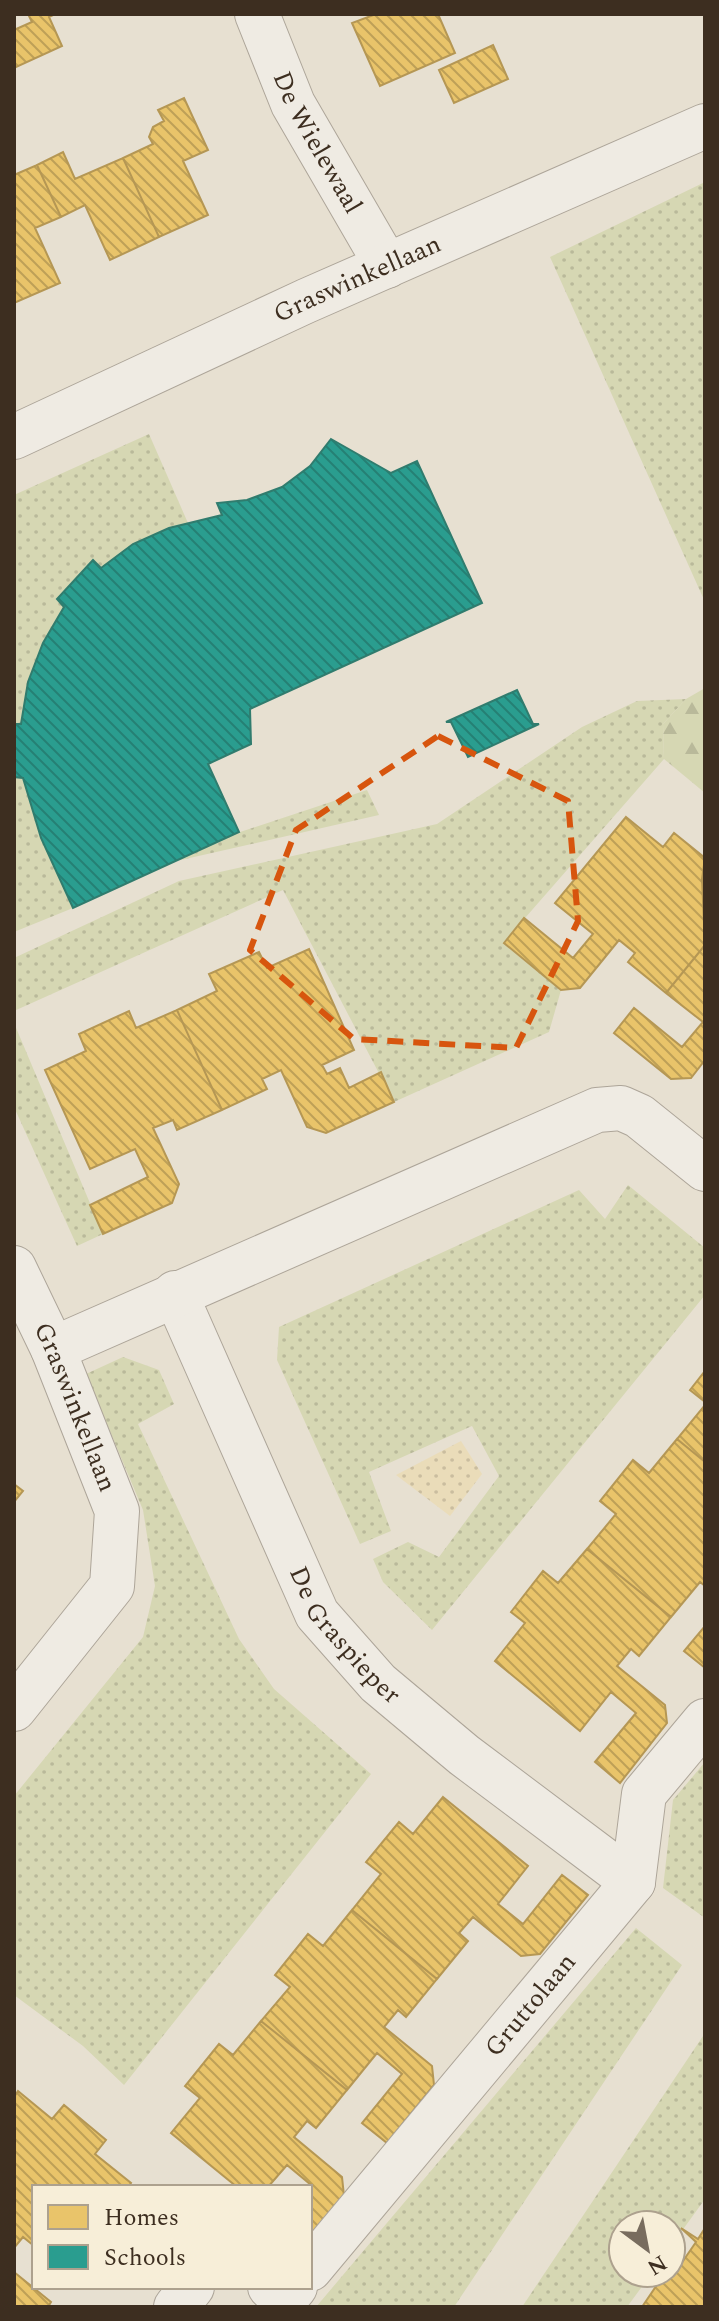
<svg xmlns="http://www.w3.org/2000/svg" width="719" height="2321" font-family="Spectral,serif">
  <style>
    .grass { fill: url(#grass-dots) }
    .forest { fill: url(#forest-firs) }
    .sand { fill: url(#sand-dots) }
    .homes { fill: url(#homes-back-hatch); stroke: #b59754; stroke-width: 2 }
    .schools { fill: url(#schools-back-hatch); stroke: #307c6e; stroke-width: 2 }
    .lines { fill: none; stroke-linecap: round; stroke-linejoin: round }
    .minor-casing { stroke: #ada599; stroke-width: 46 }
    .minor { stroke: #efebe3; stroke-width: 44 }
    .marked { fill: none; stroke: #d7550e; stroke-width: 6; stroke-dasharray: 16 10; stroke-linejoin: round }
    .labels { text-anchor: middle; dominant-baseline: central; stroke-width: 8; stroke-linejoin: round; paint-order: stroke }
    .street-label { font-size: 26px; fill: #3d2e20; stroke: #f7eed8 }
  </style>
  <defs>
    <pattern id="grass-dots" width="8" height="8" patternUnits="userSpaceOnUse" patternTransform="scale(2)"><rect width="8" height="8" fill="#d6d7b3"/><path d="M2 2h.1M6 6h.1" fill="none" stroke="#b9b99a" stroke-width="1.8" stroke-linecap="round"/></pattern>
    <pattern id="forest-firs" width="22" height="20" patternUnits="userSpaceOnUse" patternTransform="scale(2)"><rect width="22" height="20" fill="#d6d7b3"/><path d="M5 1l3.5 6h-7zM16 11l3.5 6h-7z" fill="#b9b99a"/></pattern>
    <pattern id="sand-dots" width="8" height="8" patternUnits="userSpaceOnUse" patternTransform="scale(2)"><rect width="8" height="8" fill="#eadcb9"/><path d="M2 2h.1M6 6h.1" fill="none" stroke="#cabd9f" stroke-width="1.8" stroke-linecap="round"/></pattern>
    <pattern id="homes-back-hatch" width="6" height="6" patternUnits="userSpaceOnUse" patternTransform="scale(2)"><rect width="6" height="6" fill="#e9c46a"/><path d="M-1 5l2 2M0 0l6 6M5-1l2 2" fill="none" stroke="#bea057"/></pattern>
    <pattern id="schools-back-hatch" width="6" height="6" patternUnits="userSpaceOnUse" patternTransform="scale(2)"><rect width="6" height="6" fill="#2a9d8f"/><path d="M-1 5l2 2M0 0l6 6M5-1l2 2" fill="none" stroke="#258074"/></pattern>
  </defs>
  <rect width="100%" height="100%" fill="#e7e0d1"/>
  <path class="grass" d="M705,182V602L550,257Z
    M149,434L191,530L28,777L73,908L14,932V495Z
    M686,699L663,724L664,759L504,942L561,990L549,1032L394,1102L283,890L14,1011V958L179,881L437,824L582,727L637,701Z
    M367,790L379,815L172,862L225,837Z
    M14,1023L103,1234L77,1246L14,1107Z
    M628,1185L705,1248V1295L432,1630L383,1582L373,1559L408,1542L439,1557L499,1476L472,1426L369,1472L391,1531L360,1544L277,1360L279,1327L579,1190L605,1219Z
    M123,1357L159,1370L174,1404L138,1424L239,1639L274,1689L371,1774L124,2085L83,2046L14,1995V1796L143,1637L155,1586L143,1510L86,1374Z
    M705,1762V1918L663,1888L673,1800Z
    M636,1928L682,1965L454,2307H316Z
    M705,2033V2199L671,2246V2225H623V2273H652L627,2307H522Z"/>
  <path class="forest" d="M705,688V793L664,759L663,724L686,699Z"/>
  <path class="sand" d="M461,1441L482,1474L450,1516L396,1475Z"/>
  <path class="homes" d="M28,14H55L49,17L62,46L14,68V30L32,22Z
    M376,14H438L455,53L380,86L352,23Z
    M493,45L508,79L454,103L439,70Z
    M184,98L208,150L183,161L208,215L159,237L123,158L153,144L149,137L153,127L164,121L158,110Z
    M63,152L75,179L123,158L159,237L110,260L85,205L61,217L37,165Z
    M37,165L61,217L35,228L60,283L14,303V175Z
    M626,817L663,847L674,833L705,858L702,879L705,945L666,993L628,962L635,953L619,940L580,988L561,990L504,943L524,918L573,958L593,934L555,903Z
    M705,945V1060L691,1078L671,1079L614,1033L634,1008L682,1047L703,1022L666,993Z
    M309,949L354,1050L322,1065L327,1074L340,1068L349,1088L381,1072L394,1102L326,1133L307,1127L281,1070L262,1079L267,1089L222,1110L177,1010L217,991L209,974L259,952L267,968Z
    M177,1010L222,1110L177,1130L173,1120L153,1128L179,1184L172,1203L103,1234L90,1205L148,1177L135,1149L90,1169L45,1070L86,1051L79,1034L129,1011L136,1028Z
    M705,1371V1402L690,1390Z
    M705,1405V1462L677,1439Z
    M677,1439L705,1462V1586L700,1582L671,1617L587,1549L616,1514L600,1501L633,1460L649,1473Z
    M14,1484L23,1491L14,1502Z
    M587,1549L671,1617L639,1656L631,1649L617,1666L665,1705L667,1723L620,1783L595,1762L636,1713L611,1692L580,1731L495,1661L525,1623L511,1612L543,1571L558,1583Z
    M705,1626V1668L684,1651Z
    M443,1797L528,1866L498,1904L523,1924L562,1875L588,1895L540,1954L521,1956L473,1917L459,1933L468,1941L437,1979L352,1910L381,1874L366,1862L399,1822L413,1834Z
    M352,1910L437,1979L406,2017L398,2010L384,2027L432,2066L434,2085L387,2143L362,2123L402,2074L377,2053L347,2090L261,2021L290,1987L275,1975L308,1934L323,1946Z
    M261,2021L347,2090L316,2128L307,2121L294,2137L342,2177L344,2196L310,2237L311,2185L287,2165L268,2187H237L171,2133L200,2098L185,2086L219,2044L233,2055Z
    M18,2091L52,2119L64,2105L106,2140L95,2154L131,2183L128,2187H34V2246L23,2237L14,2248V2097Z
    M681,2228L698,2239L705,2228V2307H642L665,2273H671L676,2255L683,2261L696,2242Z
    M14,2272L51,2302L48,2307H14Z"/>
  <path class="schools" d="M331,439L391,473L417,461L482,603L250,709L251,744L208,764L239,832L73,908L41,838L23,778L14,777V724H21L28,682L43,643L64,607L57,599L93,560L101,568L133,544L169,528L222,515L217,503L247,500L282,487L310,466Z
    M517,690L533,724H539L468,757L451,722H446Z"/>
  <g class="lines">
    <defs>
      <g id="minor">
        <path id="s1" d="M257,14L293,104L387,266"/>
        <path id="s2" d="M14,437L306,301L705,126"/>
        <path id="s3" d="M14,1268L53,1349L117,1511L112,1586L14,1709"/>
        <path id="s4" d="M175,1293L317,1614L378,1683L464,1755L633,1882"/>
        <path d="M53,1349L597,1110L621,1108L639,1116L705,1169"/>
        <path id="s5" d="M310,2269L633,1882L644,1794L705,1721"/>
        <path d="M270,2287L285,2299L295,2287"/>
        <path d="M176,2307L192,2287"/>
      </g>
    </defs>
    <use href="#minor" class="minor-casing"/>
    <use href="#minor" class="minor"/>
  </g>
  <path class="marked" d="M438,736L568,801L578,921L516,1048L354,1039L250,950L296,830Z"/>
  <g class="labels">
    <g class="street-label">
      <text stroke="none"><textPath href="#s1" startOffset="142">De Wielewaal</textPath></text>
      <text stroke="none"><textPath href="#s2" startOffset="378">Graswinkellaan</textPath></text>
      <text stroke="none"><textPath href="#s3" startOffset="152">Graswinkellaan</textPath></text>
      <text stroke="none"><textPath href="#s4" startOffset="384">De Graspieper</textPath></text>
      <text stroke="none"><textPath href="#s5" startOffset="344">Gruttolaan</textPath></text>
    </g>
  </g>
  <rect width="719" height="2321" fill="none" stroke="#3d2e20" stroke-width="32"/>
  <rect x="32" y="2185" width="280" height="104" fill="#f7eed8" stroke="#ada18e" stroke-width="2"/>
  <rect x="48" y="2205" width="40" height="24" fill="#e9c46a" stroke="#ada18e" stroke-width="2"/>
  <text x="104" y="2225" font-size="24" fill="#3d2e20">Homes</text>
  <rect x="48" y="2245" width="40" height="24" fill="#2a9d8f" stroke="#ada18e" stroke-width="2"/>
  <text x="104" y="2265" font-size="24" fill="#3d2e20">Schools</text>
  <g transform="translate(647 2249) rotate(148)"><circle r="38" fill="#f7eed8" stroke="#ada18e" stroke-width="2"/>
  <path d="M0-6L14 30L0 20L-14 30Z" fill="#786c5e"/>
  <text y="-12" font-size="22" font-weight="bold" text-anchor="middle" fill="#3d2e20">N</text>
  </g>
</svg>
